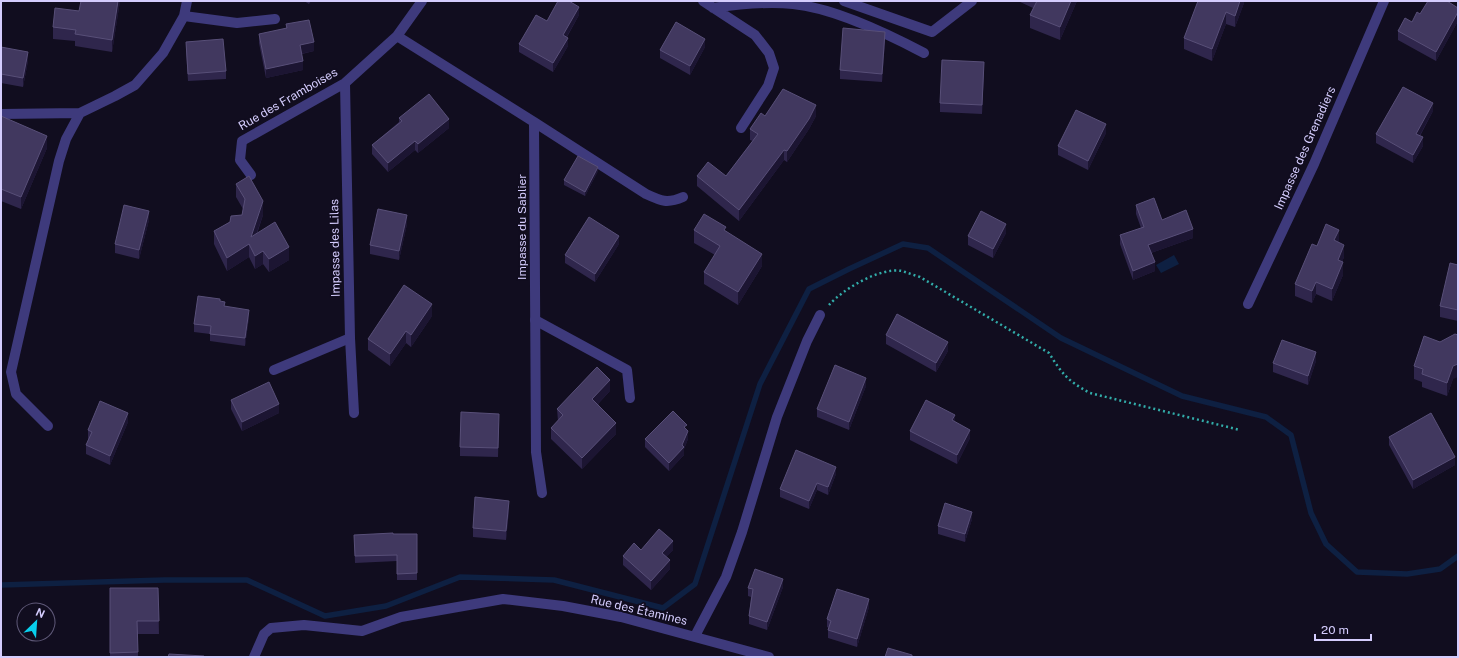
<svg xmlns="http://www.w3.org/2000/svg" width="1459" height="658" font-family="'Public Sans',sans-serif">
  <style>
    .water { fill: #0e2042 }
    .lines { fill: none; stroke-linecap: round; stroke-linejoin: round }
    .stream { stroke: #0e2042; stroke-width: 5.5 }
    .path { stroke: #32aca9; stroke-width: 2.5; stroke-dasharray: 2 3; stroke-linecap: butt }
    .service { stroke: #3e3a7c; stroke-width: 10 }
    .minor { stroke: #3e3a7c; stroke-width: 10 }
    .wall { fill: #2f264c }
    .shaded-wall { fill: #1c1532 }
    .building { fill: #41385f; stroke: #584f78 }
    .labels { text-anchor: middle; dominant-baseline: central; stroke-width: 3.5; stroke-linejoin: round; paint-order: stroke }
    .street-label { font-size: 12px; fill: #d4ccfd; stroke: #110d1f }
  </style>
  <rect width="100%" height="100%" fill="#110d1f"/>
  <path class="water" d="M1174,255L1179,264L1161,273L1156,265Z"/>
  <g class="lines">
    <path class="stream" d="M1,585L164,580H247L325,616L386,606L460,577L554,580L663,608L695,584L760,384L809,289L849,269L903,244L928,248L1061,338L1182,396L1266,417L1291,435L1311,513L1326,544L1357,572L1407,574L1440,569L1458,556"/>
    <path class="path" d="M829,305C843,289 880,267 902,271C908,273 914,275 920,277L1049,353C1062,374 1068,381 1090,393L1240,430"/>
    <path class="service" d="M535,320L627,370L630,398
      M274,370L350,338"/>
    <path class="minor" d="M703,1L755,35L769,53L774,68L768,86L741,128
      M844,1L932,32L972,1
      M713,8C740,4 766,1 793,4C834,8 888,34 924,53
      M184,16L237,23L275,19
      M397,36L534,122L536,452L542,493
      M345,83L350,338L354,413
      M1,114L80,113L115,96L135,85L163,53L184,16L187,1
      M534,122L646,194C661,201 667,204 683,197
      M251,175L240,160L242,141L345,83L397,36L422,1
      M1248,304L1314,164L1384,1
      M48,426L16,394L11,372L59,161L66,139L80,113
      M695,636L726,577L742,532L777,417L807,341L820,315
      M254,657L264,634L271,628L304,625L362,631L401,617L503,599L563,606L621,617L769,657"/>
  </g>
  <path class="wall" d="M120,1L112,52L75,46V41L53,39V27L79,11Z
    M304,1H311L309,4Z
    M1018,1H1077L1060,40L1030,28V15L1033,8Z
    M1244,1V3L1235,27L1226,24L1212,61L1184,49V38Z
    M1458,8V21L1436,61L1398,40V31L1412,22L1420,14Z
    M579,15L567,37L568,46L553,72L519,52V44L547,21Z
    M286,24L314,51L302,54L303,70L266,78L259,43V34L286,29Z
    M885,41L882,82L840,79V70Z
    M186,42L226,71V79L188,81L186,50Z
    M1,47L28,61L23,87L1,83Z
    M705,47L690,75L660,58V50Z
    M984,71L982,114L940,112V103Z
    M1433,111L1420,136L1423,146L1413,163L1376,143V134Z
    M1,116L47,148L21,209L1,201Z
    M765,116H816L809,129L787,162L784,160L739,221L697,186V176H726L753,141L750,140V129Z
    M399,118L449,128L418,153L415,150L388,172L372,154V145L399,122Z
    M1106,133L1088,170L1058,155V146Z
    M598,171L585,196L564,185V180Z
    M236,184L263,215L257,234L289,260L269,272L263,264L255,269L249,257L227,271L214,244V231L242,215L243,209L236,197Z
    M1136,205L1193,238L1151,253L1155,271L1133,280L1120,244V235L1141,228L1136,214Z
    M149,220L139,259L115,253V244Z
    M407,224L399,260L370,254V245Z
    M694,230L726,231L762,266L738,305L704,284V272L715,255L694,243Z
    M1006,233L993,258L968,245V236Z
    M1339,242L1344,257L1342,262L1343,275L1332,301L1316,294L1312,303L1295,296V284L1317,246Z
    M619,244L595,282L565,263V255Z
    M1458,265V321L1440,317V306Z
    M220,301L225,306L249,317L245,346L210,341V334L194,332V324Z
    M432,316L411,347L406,343L390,366L368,350V339Z
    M886,335L948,351L936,372L886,344Z
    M1316,361L1308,385L1273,372V363Z
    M1414,366L1453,379L1447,396L1422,387V382L1414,379Z
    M866,386L849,430L817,417V409Z
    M610,391L598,404L616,434L582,469L551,439V428L558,421L557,409Z
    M231,400L279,413L242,431L231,409Z
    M128,422L110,465L86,454V445L88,440V430Z
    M955,422L970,438L957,464L910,440V431Z
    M499,423L498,457L460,456V447Z
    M687,430L688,439L684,449V455L669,471L645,447V439Z
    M1389,437L1455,465L1413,489L1389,445Z
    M836,474L828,495L817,490L809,509L780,497V489Z
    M509,510L506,540L473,537V528Z
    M972,519L965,542L938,534V526Z
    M417,534V580H397V561L355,563L354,535Z
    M641,550H673L666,557L670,569L651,590L623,565V556Z
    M783,587L767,630L749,624V616L751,597L748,596V588Z
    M110,588H158L159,634H138V657H110Z
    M869,607L857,647L828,638V630L829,628L827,627V619Z"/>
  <path class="shaded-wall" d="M118,1H120L112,52V40Z
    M1071,1H1077L1060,40V27Z
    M1240,1H1244V3L1235,27V16Z
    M579,7V15L563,43V35Z
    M1226,12V24L1212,61V49Z
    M1458,12V21L1436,61V52Z
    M885,32V41L882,82V74Z
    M568,38V46L553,72V63Z
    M705,39V47L690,75V66Z
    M314,42V51L300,54V45Z
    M28,52V61L23,87V78Z
    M303,61V70L266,78V69Z
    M984,62V71L982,114V105Z
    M1433,103V111L1416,142V134Z
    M816,105V116L809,129L787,162V151Z
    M449,119V128L418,153V144Z
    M1106,124V133L1088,170V161Z
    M47,136V148L21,209V197Z
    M1423,137V146L1413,163V155Z
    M415,141V150L388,172V163Z
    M784,150V160L739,221V210Z
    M598,167V171L585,196V192Z
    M263,201V215L251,249V237Z
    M149,211V220L139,259V250Z
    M407,215V224L399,260V251Z
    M1006,224V233L993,258V249Z
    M1193,229V238L1148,254V245Z
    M1339,230V242L1334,240Z
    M619,236V244L595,282V274Z
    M249,244V257L227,271V258Z
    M1344,245V257L1338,272V260Z
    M289,247V260L269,272V259Z
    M263,251V264L255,269V256Z
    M762,254V266L738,305V292Z
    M1155,262V271L1133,280V271Z
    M1343,262V275L1332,301V289Z
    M1316,282V294L1312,303V291Z
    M432,304V316L411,347V335Z
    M249,310V317L245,346V338Z
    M406,331V343L390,366V354Z
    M948,342V351L936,372V363Z
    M1316,352V361L1308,385V376Z
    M1458,364V377L1453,379L1447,396V383L1453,366Z
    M866,378V386L849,430V422Z
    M610,380V391L592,410V399Z
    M279,404V413L242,431V422Z
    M128,413V422L110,465V456Z
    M955,415V424L952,420Z
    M616,423V434L582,469V458Z
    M970,430V438L957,464V455Z
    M688,431V439L684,449V455L669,471V463L682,445Z
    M1455,457V465L1413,489V480Z
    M836,467V474L828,495V487Z
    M817,483V490L809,509V501Z
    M509,501V510L506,540V531Z
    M972,512V519L965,542V534Z
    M673,541V550L662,562V553Z
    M670,560V569L651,590V581Z
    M783,579V587L767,630V622Z
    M869,599V607L857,647V639Z"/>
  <path class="building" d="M81,1H118L112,40L75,34L76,30L53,27L55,8L79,11Z
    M558,1H569L579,7L563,35L568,38L553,63L519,44L536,15L547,21Z
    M1037,1H1071L1060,27L1030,15Z
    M1198,1H1240L1235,16L1226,12L1212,49L1184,38Z
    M1428,1H1447L1458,8V12L1436,52L1398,31L1405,18L1412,22L1417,12L1420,14Z
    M309,20L314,42L300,45L303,61L266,69L259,34L287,28L286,24Z
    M676,22L705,39L690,66L660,50Z
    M843,28L885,32L882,74L840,70Z
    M223,39L226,71L188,74L186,42Z
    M1,47L28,52L23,78L1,74Z
    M942,60L984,62L982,105L940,103Z
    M1403,87L1433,103L1416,134L1423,137L1413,155L1376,134Z
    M783,89L816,105L809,119L787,151L784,150L739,210L697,176L708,162L726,176L758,134L750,129L761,113L765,116Z
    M429,94L449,119L418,144L415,141L388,163L372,145L402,121L399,118Z
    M1076,110L1106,124L1088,161L1058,146Z
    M1,116L47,136L21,197L1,189Z
    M578,156L598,167L585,192L564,180Z
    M249,176L263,201L251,237L275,222L289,247L269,259L263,251L255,256L249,244L227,258L214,231L230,222L231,216L242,215L245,199L236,184Z
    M1154,198L1162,220L1186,210L1193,229L1148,245L1155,262L1133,271L1120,235L1144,227L1136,205Z
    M124,205L149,211L139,250L115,244Z
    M378,209L407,215L399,251L370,245Z
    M981,211L1006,224L993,249L968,236Z
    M704,214L726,227L724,230L762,254L738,292L704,272L720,246L694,230Z
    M589,217L619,236L595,274L565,255Z
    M1326,224L1339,230L1334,240L1344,245L1338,260L1343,262L1332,289L1316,282L1312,291L1295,284L1312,244L1317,246Z
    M1450,263L1458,265V310L1440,306Z
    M404,285L432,304L411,335L406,331L390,354L368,339Z
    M198,296L220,299V301L225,302L224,306L249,310L245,338L210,334L211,326L194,324Z
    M897,314L948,342L936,363L886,335Z
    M1455,334L1458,335V364L1453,366L1447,383L1422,374L1423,369L1414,366L1424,336L1440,342Z
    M1282,340L1316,352L1308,376L1273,363Z
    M835,365L866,378L849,422L817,409Z
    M597,367L610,380L592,399L616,423L582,458L551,428L563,415L557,409Z
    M269,382L279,404L242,422L231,400Z
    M926,400L955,415L952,420L970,430L957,455L910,431Z
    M100,401L128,413L110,456L86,445L92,432L88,430Z
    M673,411L687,425L684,427L688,431L682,445L684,447L669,463L645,439Z
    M461,412L499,414L498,448L460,447Z
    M1431,413L1455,457L1413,480L1389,437Z
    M796,450L836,467L828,487L817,483L809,501L780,489Z
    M475,497L509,501L506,531L473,528Z
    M945,503L972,512L965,534L938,526Z
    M659,529L673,541L662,553L670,560L651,581L623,556L634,543L641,550Z
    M393,533V534H417V573L397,574V555L355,556L354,535Z
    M755,569L783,579L767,622L749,616L753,589L748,588Z
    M110,588H158L159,621H137L138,652L110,653Z
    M837,589L869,599L857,639L828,630L831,621L827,619Z
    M888,648L912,655V657H885Z
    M169,654L204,656V657H168Z"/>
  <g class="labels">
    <g class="street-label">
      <text transform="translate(288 99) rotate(-30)">Rue des Framboises</text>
      <text transform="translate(1305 148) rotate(-66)">Impasse des Grenadiers</text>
      <text transform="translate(522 227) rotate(-90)">Impasse du Sablier</text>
      <text transform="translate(335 248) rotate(-91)">Impasse des Lilas</text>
      <text transform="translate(639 610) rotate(13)">Rue des Étamines</text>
    </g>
  </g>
  <rect width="1459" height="658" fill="none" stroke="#d4ccfd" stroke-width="4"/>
  <g transform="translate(36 622) rotate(25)"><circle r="19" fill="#110d1f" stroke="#5f5978"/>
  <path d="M0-3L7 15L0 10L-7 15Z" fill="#08cfed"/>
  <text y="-6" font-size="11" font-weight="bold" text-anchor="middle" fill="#d4ccfd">N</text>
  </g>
  <path d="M1315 634v6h56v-6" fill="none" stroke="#d4ccfd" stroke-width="2"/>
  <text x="1321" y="634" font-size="12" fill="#d4ccfd" stroke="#110d1f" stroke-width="3" paint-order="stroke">20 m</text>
</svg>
